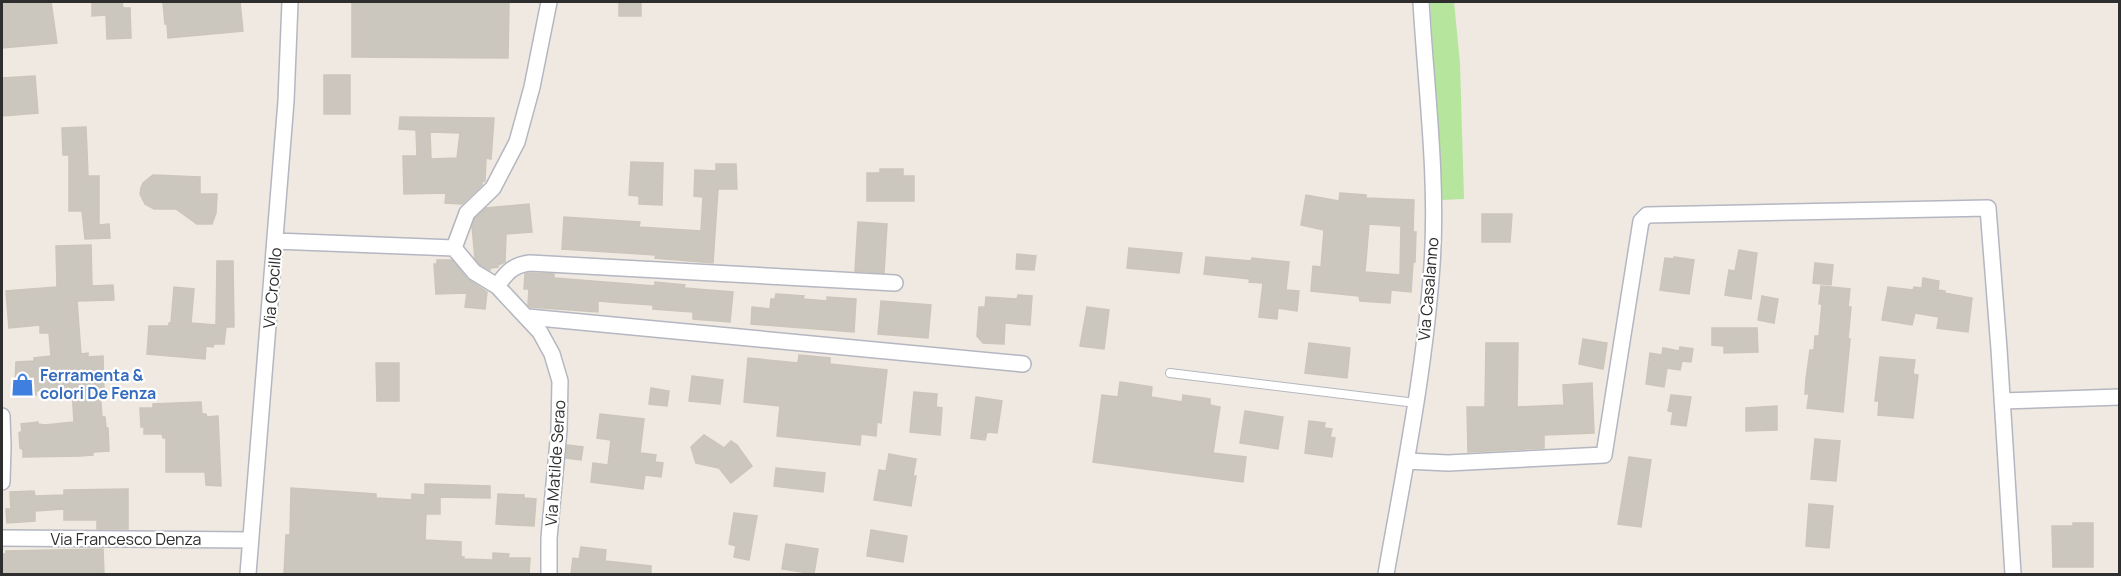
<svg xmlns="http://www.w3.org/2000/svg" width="2121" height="576" font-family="Manrope,sans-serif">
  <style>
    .green { fill: #b6e59e }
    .building { fill: #cbc7bf; stroke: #cbc5ba; stroke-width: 1.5; fill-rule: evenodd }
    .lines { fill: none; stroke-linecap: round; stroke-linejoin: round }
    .lane-casing { stroke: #b4b7c1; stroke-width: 10 }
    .street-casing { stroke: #b4b7c1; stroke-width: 18 }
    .lane { stroke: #fff; stroke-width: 8 }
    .street { stroke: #fff; stroke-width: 15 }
    .labels { text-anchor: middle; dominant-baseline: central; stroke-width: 4.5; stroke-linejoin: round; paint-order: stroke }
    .street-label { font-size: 16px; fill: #2e2e2e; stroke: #fff }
    .shop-label { font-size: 16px; font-weight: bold; fill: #366cbe; stroke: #fff; text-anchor: start }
  </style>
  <rect width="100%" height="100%" fill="#efe9e1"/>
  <path class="green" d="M1430,2H1454L1460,63L1464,199L1442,200Z"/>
  <path class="building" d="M2,2H51L57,43L2,48Z
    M92,2H122L123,8H130L131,38L107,39L106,15L92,16Z
    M163,2H240L243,31L168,38L167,24H165Z
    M352,2H509L508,58L352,57Z
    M619,2H641V16H619Z
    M324,75H350V114H324Z
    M35,76L38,113L2,116V78Z
    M400,117L494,118L491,159L486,158L485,181L482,182V185L462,204L445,203L446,193L404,194L403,156H417L416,130L399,129ZM430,132L460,133L457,158L431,159Z
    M86,127L88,176H99V225L109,224L110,238L85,239L82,211H69V155H63L62,128Z
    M631,162L663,163L662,205L639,204V196L629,195Z
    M716,164H736L737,189H718L713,263L655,258L656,255L562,249L564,217L640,222L639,227L701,231L703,197L694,196L695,170L716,171Z
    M880,169H903V176H914V201H867V173H880Z
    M153,175L200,177V194H217L216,213L212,224H197L176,209H154L145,204L140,194L141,188L143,183Z
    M1340,193L1366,195V198L1414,200L1413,232H1416L1415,262H1413L1411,292L1391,290L1390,303L1360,301L1359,296L1311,291L1313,266L1321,267L1324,230L1301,225L1306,195L1339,201ZM1369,224L1401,226L1400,275L1365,272Z
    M529,204L532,232L506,234L505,262L498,265V267L490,268V270L480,265L475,259L472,226L475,218L486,208Z
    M1482,214H1512L1510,242H1482Z
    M858,222L887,224L884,273L855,271Z
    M91,245L92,286L113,285L114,300L77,301L81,354L88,353V357L103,356L104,390H100L102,417H105L106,428H108L109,451L93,452V455L80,456L23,457V450L20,448L19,433L22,431L21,424L38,422V424L45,425L74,422L72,389L36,391V395L19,394V389L15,386L16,362L34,361V358L51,356L49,333H40V325L9,328L6,291L57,287L56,246Z
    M1129,248L1182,253L1179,273L1127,268Z
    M1739,250L1757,253L1751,299L1725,295L1729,270L1735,271Z
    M1017,254L1036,256L1034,270L1016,269Z
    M1206,257L1251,261L1252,258L1289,262L1286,290L1299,291L1297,311L1278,308L1277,319L1259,317L1263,283L1249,282L1250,279L1204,274Z
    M1674,257L1694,260L1689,294L1660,290L1665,258L1674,259Z
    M437,260H452L467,279L487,292L485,309L465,307L467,293L436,294L434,264H437Z
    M217,261H233L234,327H226L224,344H214L213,347L206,346L205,359L147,354L149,326H169V323H171L174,287L194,289L191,323L216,325Z
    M1815,263L1833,265L1831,285L1813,283Z
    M530,273L554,274V278L655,286V282L685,285L684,288L733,292L730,322L693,319V312L653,309V305L623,303L598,301V312L530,307L528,305L529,289H524L525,274Z
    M1923,278L1939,281L1938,290L1945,291L1944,293L1972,298L1968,332L1937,328L1939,317L1915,313L1912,325L1882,320L1888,287L1913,290L1914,287L1922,288Z
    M1821,286L1850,289L1848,307H1851L1848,339H1850L1843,412L1807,408L1809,394H1805L1806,379L1810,350H1814L1815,336H1819L1822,304H1819Z
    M776,294L804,296L803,299L827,301V297L856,299L854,332L751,324L752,307L770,309L771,299H775Z
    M1018,295L1032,296L1030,325L1005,323L1004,344L983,343L977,336L979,307H985L986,297L1017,299Z
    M1762,296L1778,299L1774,323L1758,320Z
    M881,301L931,305L928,338L878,334Z
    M1087,307L1109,310L1104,349L1080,346Z
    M1712,328H1757L1758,352L1724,353V346L1712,345Z
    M1583,339L1607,343L1603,369L1579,364Z
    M1309,343L1350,348L1347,378L1305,373Z
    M1486,343H1518L1517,407L1564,405L1563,385L1592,383L1594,433L1544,435V448L1468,452L1467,407H1485Z
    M1680,347L1693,349L1691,362L1682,361L1680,370L1667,368L1664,387L1646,384L1650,353L1662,355L1663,348L1679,351Z
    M799,355L830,358V364L887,370L881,423L877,422L876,436L861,434L860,445L777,436L780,406L744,402L748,358L798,363Z
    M1880,357L1915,360L1913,374L1918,375L1913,418L1878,415L1879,401H1875Z
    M376,363H399V401H377Z
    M692,376L723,380L720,404L689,401Z
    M1120,382L1152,387L1151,397L1182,402L1183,395L1210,399V405L1220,407L1213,453L1246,457L1243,482L1093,462L1102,395L1118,397Z
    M651,388L669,391L667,406L649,404Z
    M914,392L937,394L936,407L942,408L940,435L910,432Z
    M1671,395L1691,397L1686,426L1671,424L1673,412L1668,411Z
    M976,397L1002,401L997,433L987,432L985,440L971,438Z
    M201,402L202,414H206L207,417L218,416L221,486L206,485L205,472H166V438H163L162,434H144V427H141L140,408H153V404Z
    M1777,406V430L1746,431V408Z
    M1245,411L1283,417L1278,449L1240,443Z
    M600,414L644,419L640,453L656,455L655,462L663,463L661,477L645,475L643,489L591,482L593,463L608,465L611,440L597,438Z
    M1309,421L1325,423L1324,428L1332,429L1330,437L1335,438L1332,457L1305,453Z
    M704,435L724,448L731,441L737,445L752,466L731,483L719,468L696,463L691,447Z
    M1815,439L1840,441L1836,481L1811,479Z
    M567,445L583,447L581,460L566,458Z
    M889,454L916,459L913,476H916L911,506L874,500L879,470L886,471Z
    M1629,457L1651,460L1641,527L1618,524Z
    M776,468L825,473L823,492L774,486Z
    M425,484L490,486V498L440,497V514H426L425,540L461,542V557H464L463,559L493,560V553L509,554L508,558H530L529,574H284L286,535H290L291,488L376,494V498L412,500V494L425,495Z
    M128,489V529H97V520H64V509L35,511V521L7,523L6,509H11L10,492L34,491L35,496L64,495V490Z
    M498,494L524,495V498L536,499L534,526L496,524Z
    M1809,504L1833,506L1829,548L1806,546Z
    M734,513L757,516L749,560L734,557L736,546L729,544Z
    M2073,523H2093V567H2053L2052,526H2073Z
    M871,530L907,536L903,562L867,556Z
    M786,544L818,549L814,574L782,569Z
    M581,547L606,550L605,561L651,566V574H571L573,558L579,559Z
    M103,549L104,574H2V554H6V551Z"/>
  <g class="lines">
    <defs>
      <path id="lane" d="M1170,373L1416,403"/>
      <path id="street" d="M275,241L454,248L474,272L497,286L540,332L552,354L560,381L559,430L549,538V574
        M454,248L467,213L493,188L517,142L532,87L549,2
        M497,286C507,272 513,265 530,263L895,283
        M528,317L1023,364
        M2002,401L2120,397
        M2,416L3,446L2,482
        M1406,461L1448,463L1604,455L1641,221L1647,215L1988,208L1999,349L2013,574
        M2,538L251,540
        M248,574L286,101L290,2
        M1386,574C1404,472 1425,369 1432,265C1438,178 1426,88 1421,2"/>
    </defs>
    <use href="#lane" class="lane-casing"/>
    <use href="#street" class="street-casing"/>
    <use href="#lane" class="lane"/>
    <use href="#street" class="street"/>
  </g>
  <defs>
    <symbol id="shop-bare" viewBox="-9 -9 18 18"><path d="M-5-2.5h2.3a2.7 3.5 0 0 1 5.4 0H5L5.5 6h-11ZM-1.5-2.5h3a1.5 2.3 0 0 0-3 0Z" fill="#3f7fe0" stroke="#fff" stroke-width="2.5" paint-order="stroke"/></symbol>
  </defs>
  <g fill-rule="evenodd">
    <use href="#shop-bare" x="6" y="368" width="33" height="33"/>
  </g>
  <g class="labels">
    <g class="street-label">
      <text transform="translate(272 288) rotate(-85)">Via Crocillo</text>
      <text transform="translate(1428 289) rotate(-85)">Via Casalanno</text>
      <text transform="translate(555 463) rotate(-86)">Via Matilde Serao</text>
      <text x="126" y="539">Via Francesco Denza</text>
    </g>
    <g class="shop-label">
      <text x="40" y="375">Ferramenta &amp;<tspan x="40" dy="18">colori De Fenza</tspan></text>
    </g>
  </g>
  <rect width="2121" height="576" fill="none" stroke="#2e2e2e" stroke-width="6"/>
</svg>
